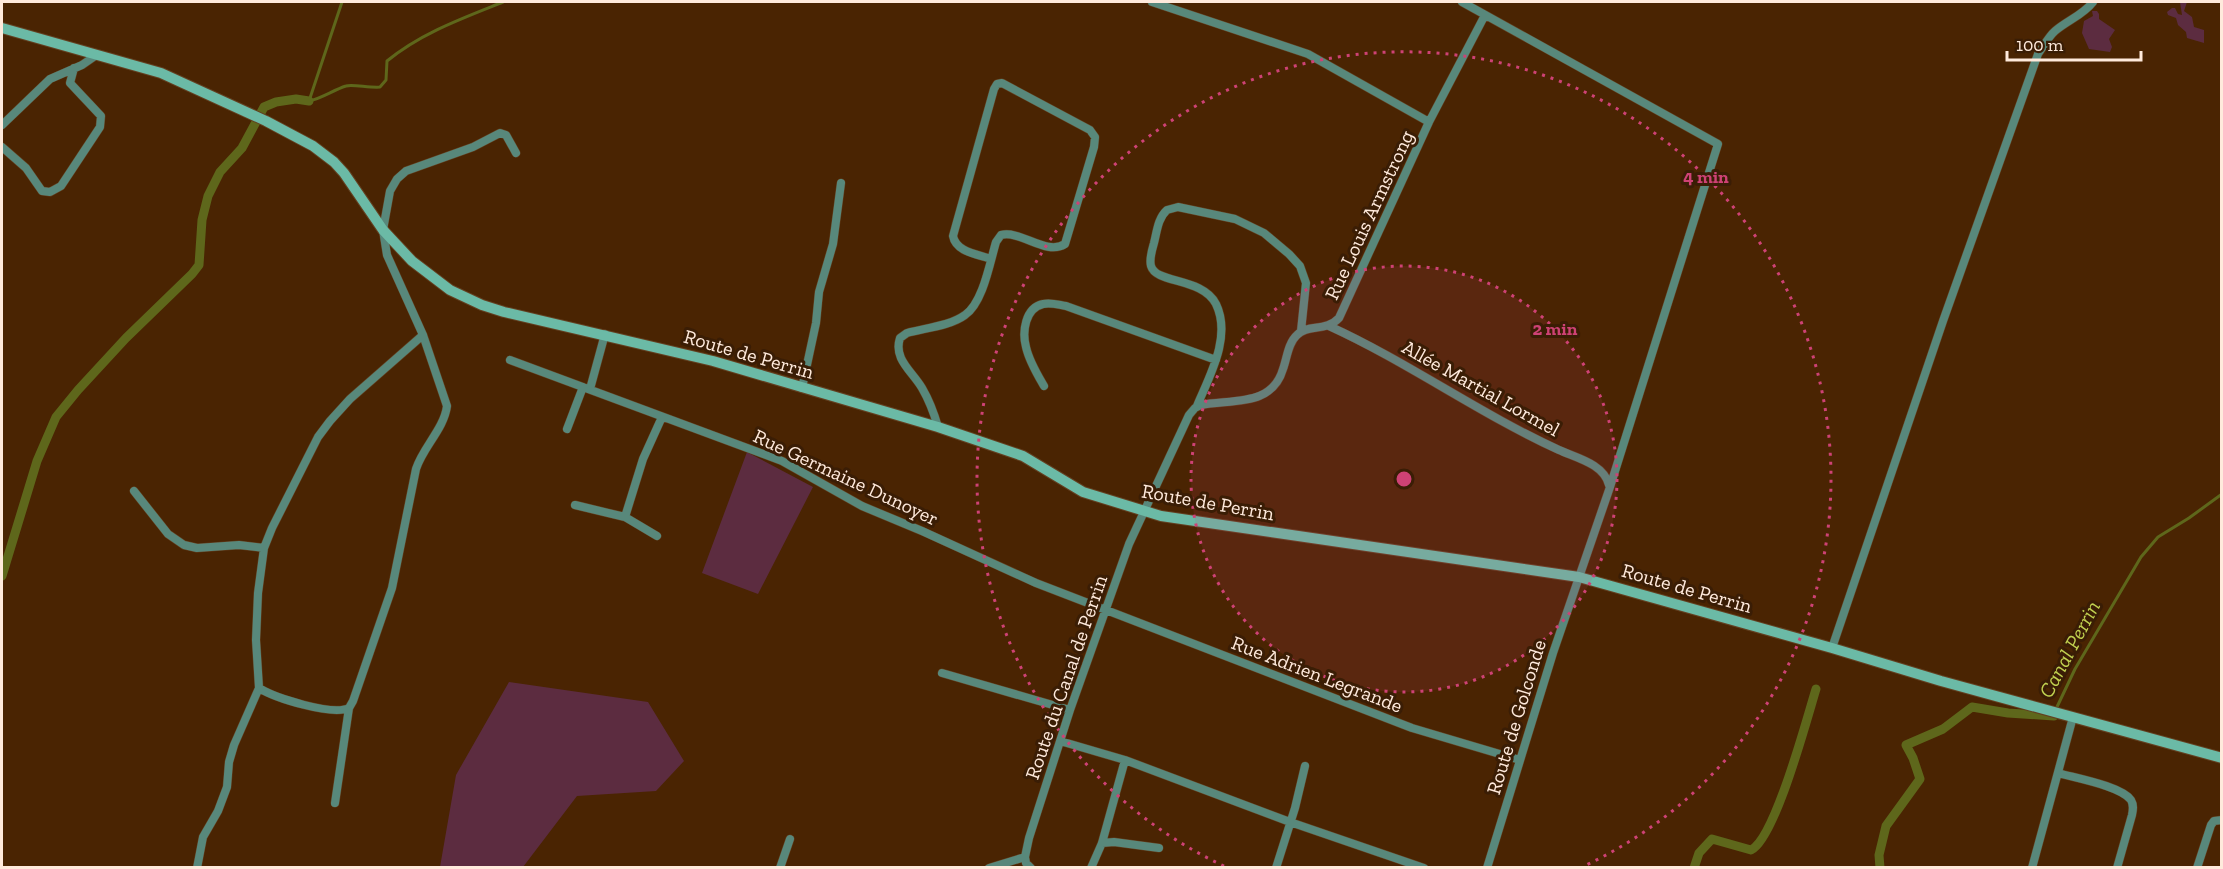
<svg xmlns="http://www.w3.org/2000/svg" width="2223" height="869" font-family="'Zilla Slab',serif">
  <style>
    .green { fill: #5c2c40 }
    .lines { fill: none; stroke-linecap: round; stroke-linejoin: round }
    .stream { stroke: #5e671b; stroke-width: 3 }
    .canal { stroke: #5e671b; stroke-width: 9 }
    .street-casing { stroke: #634021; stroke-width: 9 }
    .secondary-casing { stroke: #634021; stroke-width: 12 }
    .street { stroke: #58887b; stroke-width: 8 }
    .secondary { stroke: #6bbaa6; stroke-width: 10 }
    .ring { fill: none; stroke: #ce4275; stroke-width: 3; stroke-dasharray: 3 6 }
    .labels { text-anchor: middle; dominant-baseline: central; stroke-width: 6; stroke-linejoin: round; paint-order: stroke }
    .street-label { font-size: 20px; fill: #ffeadc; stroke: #3a1d05 }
    .water-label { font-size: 21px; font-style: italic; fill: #c1d150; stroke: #3a1d05 }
    .centre { fill: #ce4275; stroke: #3a1d05; stroke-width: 3 }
    .ring-label { font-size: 18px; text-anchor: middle; font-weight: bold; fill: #ce4275; stroke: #3a1d05; stroke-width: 6; stroke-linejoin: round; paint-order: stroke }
  </style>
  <rect width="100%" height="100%" fill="#4a2402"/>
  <path class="green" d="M2180,2H2187L2184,11L2192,17L2194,27L2204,30V43L2187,38L2186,32L2178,25L2176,18L2168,15L2167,12L2172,8H2175L2178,14L2182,15Z
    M2092,11H2097L2099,14V19L2115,30L2109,39L2112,47L2110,52L2089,49L2082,33L2084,21L2093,16Z
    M747,452L813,487L758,594L702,573Z
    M509,682L648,702L684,761L656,791L577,796L523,867H440L456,775Z"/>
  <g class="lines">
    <path class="stream" d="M342,2L309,101C323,98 333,90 346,86C352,84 370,88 380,87L386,80L387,61C421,33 463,18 503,2
      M2056,709L2075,669L2141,557L2158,537L2189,518L2222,494"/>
    <path class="canal" d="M2,576L37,461L56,417L78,390L126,338L192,274L199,265L202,220L208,196L220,172L242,148L264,107L276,102L296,99L309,101
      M1694,868L1699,853L1712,839L1751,850C1775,839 1807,718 1816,689
      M1880,868L1879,855L1886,826L1920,779L1913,758L1906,745L1943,729L1972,707L2008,713L2054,716"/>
    <defs>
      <path id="street" d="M1152,2L1308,54L1429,122
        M1462,2L1718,144L1610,487L1553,653L1487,868
        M2,125L50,79L82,65L95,56
        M2,147L26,168L42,191L50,192L61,186L100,127L101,116L70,83L74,68
        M1329,326C1408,362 1480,414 1559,450C1577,458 1604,464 1609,485
        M510,360L782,461L862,506L922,531L1036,583L1412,728L1520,760
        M1044,386C1037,374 1029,361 1026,347C1022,332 1025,308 1043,304C1051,302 1059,305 1066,306L1216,360
        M802,388L816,323L819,292L833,244L841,183
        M590,389L605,334
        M1197,406C1209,377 1232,337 1216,304C1202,277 1156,284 1151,266C1149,259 1152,250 1154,243C1157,231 1158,218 1167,210L1178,207L1235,219L1264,233L1289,254L1300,266L1306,283L1301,331
        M938,427C934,413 929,400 922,388C912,371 893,359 900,338L907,333C925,328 950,326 965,315C983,303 990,262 996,242L1001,235C1021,230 1046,256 1065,244L1094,147L1095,137L1090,130L1002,83L997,84L994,89L953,236C956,252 977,254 991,259
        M567,429L583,387
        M134,491L168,534L184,545L197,548L239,545L264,548
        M575,505L625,517L657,536
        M625,517L643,459L662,417
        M1832,648L1943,321L2038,54C2043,47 2049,36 2055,31C2068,20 2083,15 2093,2
        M942,673L1070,710
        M259,688C275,698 332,716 349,708
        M1060,741L1125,760L1290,822L1424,868
        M2058,773C2075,778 2121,786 2131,800C2134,805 2133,810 2132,815L2117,868
        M335,803L349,708L353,701L392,588L416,469C423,447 444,429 447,406L423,335L387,255L383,230L390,191L397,179L406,171L473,147L500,133L506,135L516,153
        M1102,843L1114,842L1159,848
        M1025,857L1029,838L1070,710L1129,544L1189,415L1195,408L1201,405C1232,399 1272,407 1283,369C1287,358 1288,343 1297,335C1307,324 1326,332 1339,318L1429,122L1485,15
        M1025,857L1026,863L1031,868
        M197,868L203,837L218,811L227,787L229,762L234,745L259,688L256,640L258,593L264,548L272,528L318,437L330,421L350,399L423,335
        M780,868L790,839
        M989,868L1025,857
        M1091,868L1102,843L1125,760
        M1276,868L1295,808L1305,766
        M2032,868L2073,717
        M2197,868L2211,825L2214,821L2222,820"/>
      <path id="secondary" d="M2,28L161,73L266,121L313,146L334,162L344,173L383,230L412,261L450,290L482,305L504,312L713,361L938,427L1023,456L1083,492L1161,516L1579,577L1832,648L1941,681L2222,758"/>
    </defs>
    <use href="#street" class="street-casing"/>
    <use href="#secondary" class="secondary-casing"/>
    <use href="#street" class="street"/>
    <use href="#secondary" class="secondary"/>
  </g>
  <circle cx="1404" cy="479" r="213" fill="#ce4275" fill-opacity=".12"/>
  <g class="ring">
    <circle cx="1404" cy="479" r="213"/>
    <path d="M1224 866A427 427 0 1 1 1584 866"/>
  </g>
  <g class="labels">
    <g class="street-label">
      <text transform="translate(1369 215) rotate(-65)">Rue Louis Armstrong</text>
      <text transform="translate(749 354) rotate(16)">Route de Perrin</text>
      <text transform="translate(1481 388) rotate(29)">Allée Martial Lormel</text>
      <text transform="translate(846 477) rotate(25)">Rue Germaine Dunoyer</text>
      <text transform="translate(1208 502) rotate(10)">Route de Perrin</text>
      <text transform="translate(1687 588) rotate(16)">Route de Perrin</text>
      <text transform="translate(1317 674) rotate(21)">Rue Adrien Legrande</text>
      <text transform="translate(1066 677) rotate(-71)">Route du Canal de Perrin</text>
      <text transform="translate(1516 717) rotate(-73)">Route de Golconde</text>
    </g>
    <g class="water-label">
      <text transform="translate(2069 649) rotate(-62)">Canal Perrin</text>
    </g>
  </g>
  <circle cx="1404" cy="479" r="9" class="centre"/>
  <g class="ring-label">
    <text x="1706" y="183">4 min</text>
    <text x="1555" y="335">2 min</text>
  </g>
  <rect width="2223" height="869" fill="none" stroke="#ffeadc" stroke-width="6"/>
  <path d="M2007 51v9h134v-9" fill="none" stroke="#ffeadc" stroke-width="3"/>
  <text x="2016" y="51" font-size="18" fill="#ffeadc" stroke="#3a1d05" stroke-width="4.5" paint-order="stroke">100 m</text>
</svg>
